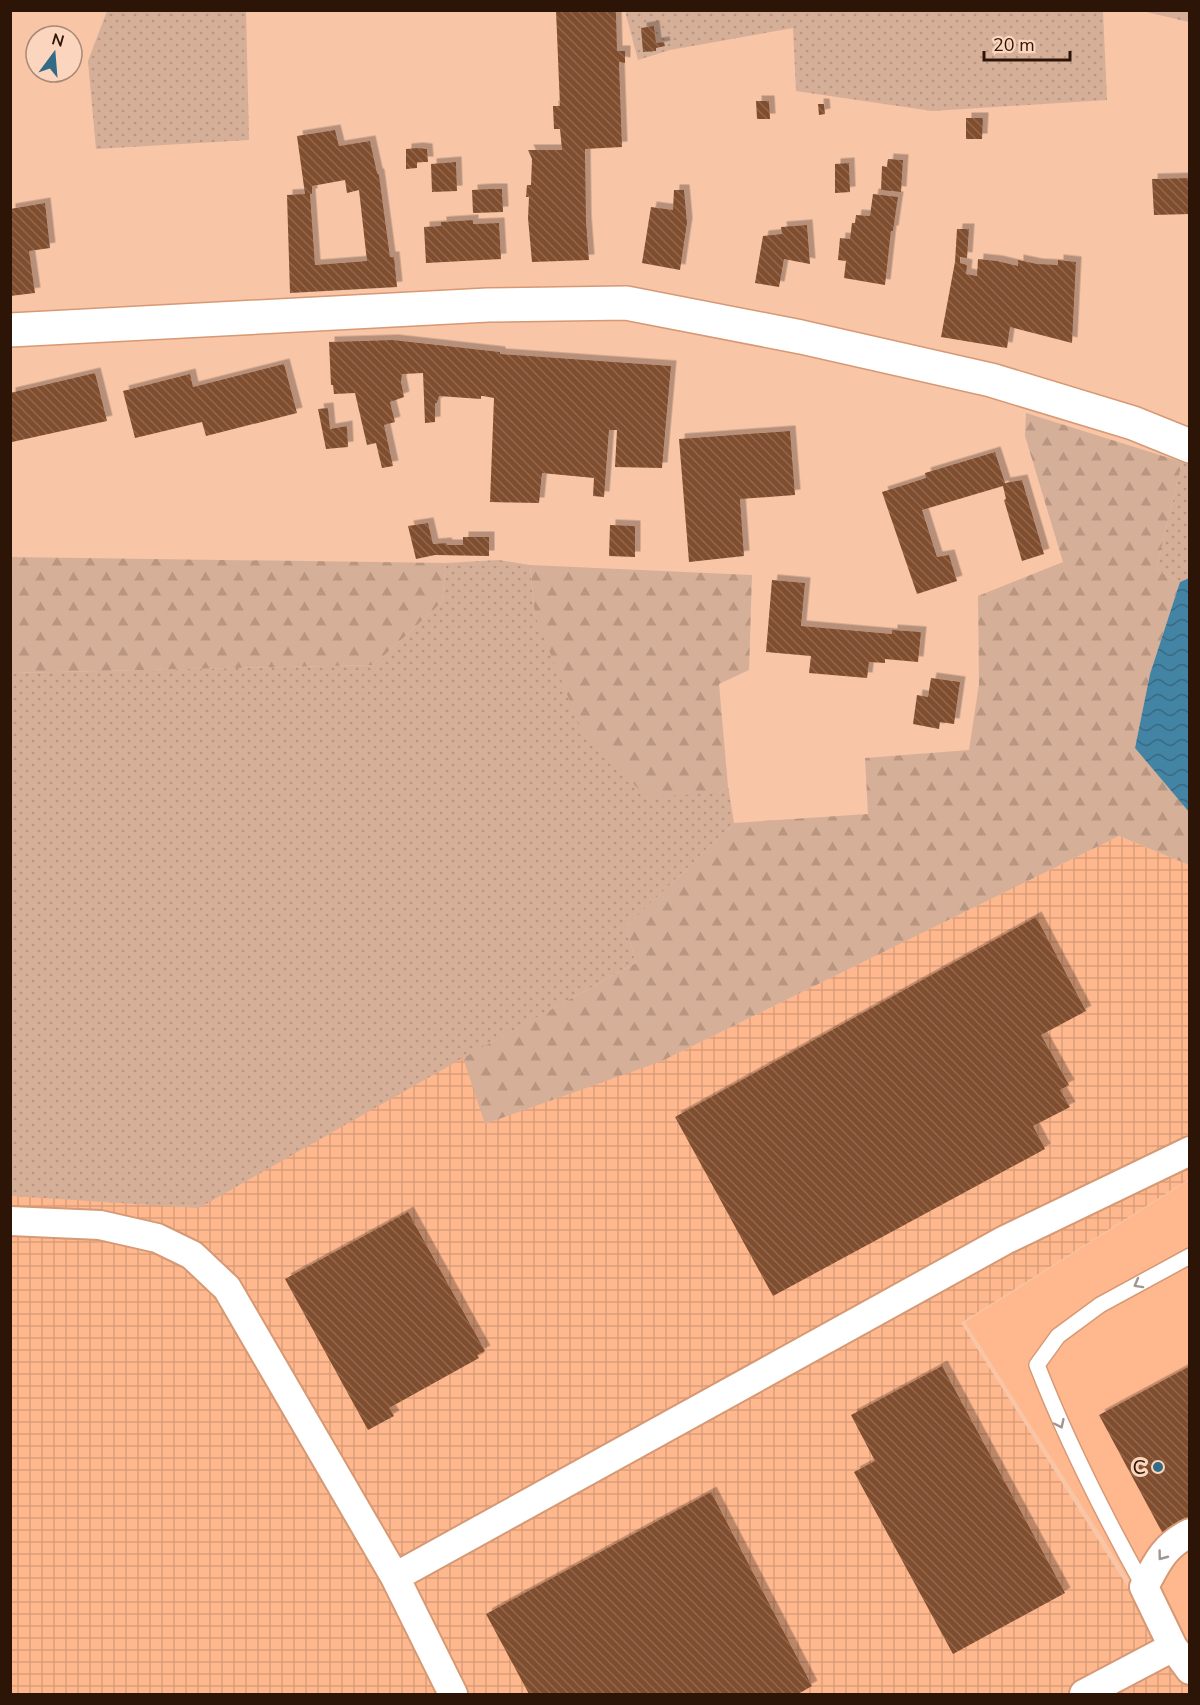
<svg xmlns="http://www.w3.org/2000/svg" width="1200" height="1705" font-family="'Nunito Sans',sans-serif">
  <style>
    .built { fill: #ffb88e }
    .industrial { fill: url(#industrial-grid) }
    .grass { fill: url(#grass-dots) }
    .forest { fill: url(#forest-firs) }
    .water { fill: url(#water-waves) }
    .building { fill: url(#building-back-hatch); fill-rule: evenodd; filter: url(#shadow) }
    .lines { fill: none; stroke-linecap: round; stroke-linejoin: round }
    .service-casing { stroke: #d69974; stroke-width: 18 }
    .minor-casing { stroke: #d69974; stroke-width: 32 }
    .tertiary-casing { stroke: #d69974; stroke-width: 36 }
    .service { stroke: #fff; stroke-width: 15 }
    .minor { stroke: #fff; stroke-width: 28 }
    .tertiary { stroke: #fff; stroke-width: 33 }
    .oneway { stroke: #a0968f }
    .poi-dot { fill: #336a85; stroke: #fcd5be; stroke-width: 2 }
    .labels { text-anchor: middle; dominant-baseline: central; stroke-width: 6; stroke-linejoin: round; paint-order: stroke }
    .poi-label { font-size: 20px; fill: #2c1506; stroke: #fcd5be; text-anchor: end }
  </style>
  <defs>
    <pattern id="industrial-grid" width="8" height="8" patternUnits="userSpaceOnUse" patternTransform="scale(1.5)"><rect width="8" height="8" fill="#ffb88e"/><path d="M0 4h8M4 0v8" fill="none" stroke="#db9d79"/></pattern>
    <pattern id="grass-dots" width="8" height="8" patternUnits="userSpaceOnUse" patternTransform="scale(1.5)"><rect width="8" height="8" fill="#d6af99"/><path d="M2 2h.1M6 6h.1" fill="none" stroke="#b89682" stroke-width="1.8" stroke-linecap="round"/></pattern>
    <pattern id="forest-firs" width="22" height="20" patternUnits="userSpaceOnUse" patternTransform="scale(1.5)"><rect width="22" height="20" fill="#d6af99"/><path d="M5 1l3.5 6h-7zM16 11l3.5 6h-7z" fill="#b89682"/></pattern>
    <pattern id="water-waves" width="16" height="10" patternUnits="userSpaceOnUse" patternTransform="scale(1.5)"><rect width="16" height="10" fill="#4383a3"/><path d="M0 5q4-4 8 0t8 0" fill="none" stroke="#386a83"/></pattern>
    <pattern id="building-back-hatch" width="6" height="6" patternUnits="userSpaceOnUse" patternTransform="scale(1.5)"><rect width="6" height="6" fill="#804d2d"/><path d="M-1 5l2 2M0 0l6 6M5-1l2 2" fill="none" stroke="#90684f"/></pattern>
    <filter id="shadow"><feDropShadow dx="5.5" dy="-5.5" stdDeviation="0" flood-color="#0004"/></filter>
  </defs>
  <rect width="100%" height="100%" fill="#f8c5a6"/>
  <path class="built" d="M1189,1180V1674L965,1322Z"/>
  <path class="industrial" d="M10,673L662,1061L1119,836L1189,865V1179L961,1323L1189,1684V1694H11Z"/>
  <path class="grass" d="M107,11H246L249,140L96,149L88,61Z
    M625,11H1103L1107,100L932,111L796,91L793,28L670,50L638,60Z
    M1182,462L1189,465V578L1180,582L1156,570Z
    M499,560L530,565L535,616L719,793L728,786L734,823L626,927L636,963L463,1058L199,1208L11,1196L10,673L374,665L442,602L446,563Z"/>
  <path class="forest" d="M1142,11H1189V22Z
    M1026,413L1182,462L1156,570L1180,582L1150,674L1135,748L1189,812V865L1119,836L662,1061L485,1124L463,1058L636,963L626,927L734,823L868,814L865,758L969,750L979,684L978,596L1063,562L1025,436Z
    M10,557H11L446,563L442,602L374,665L11,673Z
    M530,565L752,575L749,670L719,684L728,786L719,793L646,797L580,726L535,616Z"/>
  <path class="water" d="M1189,578V812L1135,748L1150,674L1180,582Z"/>
  <path class="building" d="M556,10H616L617,51H625V63L619,62L622,147L585,149L586,221L589,260L532,262L528,218L529,197H526L527,185H531L532,159L528,150H562L560,129H554L553,106H560Z
    M654,26L656,43L664,42L665,46L656,48V51L643,52L641,28Z
    M756,101H769L770,119H757Z
    M818,104H824L825,114L819,115Z
    M966,118H983L982,139H966Z
    M335,130L339,146L370,141L377,173L379,175L390,257H394L397,287L290,293L287,195L305,194L297,136ZM345,180L347,193L359,190L367,261L315,265L310,194H312V186Z
    M418,148L427,149L428,162H417V168L406,169V149Z
    M888,159L903,160L901,192L881,190L882,166L887,167Z
    M456,162L457,191L432,192L431,164Z
    M849,163L850,192L835,193V164Z
    M1190,178V214L1154,215L1152,179Z
    M489,189H502L503,212L473,213L472,190Z
    M674,190H684L687,223L680,270L642,263L651,207L673,210Z
    M873,194L898,197L893,231H891L885,285L844,278L846,261L838,260L840,238L850,239L852,223H855L856,215L870,216Z
    M45,203L50,248L29,251L35,293L10,296V209Z
    M473,220V224L499,223L501,259L426,263L424,227L441,226V222Z
    M807,225L810,264L784,259L779,287L755,283L763,236L782,234L781,227Z
    M957,229H969L967,258L960,257V263L967,265L966,274L977,276L978,259L997,261L1018,266V260L1037,264L1058,265V260L1076,262L1072,343L1010,327L1007,348L941,337L955,262Z
    M393,340L500,352V354L671,366L662,468L615,467L617,430H609L604,497L593,496L594,478L542,473L539,503L490,502L494,398L483,396H481V399L439,396L437,403H435V422L425,423L423,373L402,374L401,382L404,397L390,402L395,422L384,425L393,466L382,468L376,443L367,445L355,393L334,394L333,385H331L329,342Z
    M284,364L297,413L206,436L202,422L135,438L123,391L190,374L193,387Z
    M95,373L107,421L12,442L10,393Z
    M328,408L330,429L347,426L348,447L326,449L318,409Z
    M790,431L795,495L740,499L744,556L689,562L679,439Z
    M995,452L1005,483L1022,480L1044,554L1022,561L1004,500L1006,499L1003,486L922,510L937,557L949,555L957,581L917,594L882,492L926,478L925,473Z
    M428,523L433,544L446,543L447,545H463V537H489V556L435,555L416,559L408,526Z
    M610,525L635,526V557L609,556Z
    M772,580L805,583L801,626L892,634V630L921,632L918,662L885,659V663L869,662L867,678L809,673L811,656L766,652Z
    M931,678L960,682L954,724L940,722L939,729L913,724L917,695L928,697Z
    M1036,917L1086,1011L1041,1035L1069,1085L1060,1090L1070,1107L1033,1126L1045,1149L773,1296L675,1117Z
    M408,1212L485,1351L477,1355L479,1358L389,1408L394,1416L368,1430L285,1279Z
    M942,1366L1065,1593L953,1654L854,1472L875,1461L851,1415Z
    M1190,1366V1519L1163,1534L1099,1415Z
    M711,1492L812,1686L798,1694H529L486,1614Z"/>
  <g class="lines">
    <defs>
      <path id="service" d="M1144,1587C1104,1515 1067,1442 1037,1365L1058,1336L1100,1305L1190,1256"/>
      <path id="minor" d="M10,1221L100,1225L157,1238L192,1255L227,1288L395,1577L453,1694
        M1190,1533C1164,1546 1157,1562 1144,1587L1173,1647L1190,1670
        M395,1577L1005,1240L1190,1151
        M1084,1694L1173,1647"/>
      <path id="tertiary" d="M10,330L488,305L626,303L801,337L991,380L1133,423L1190,446"/>
    </defs>
    <use href="#service" class="service-casing"/>
    <use href="#minor" class="minor-casing"/>
    <use href="#tertiary" class="tertiary-casing"/>
    <use href="#service" class="service"/>
    <use href="#minor" class="minor"/>
    <use href="#tertiary" class="tertiary"/>
  </g>
  <defs><path id="oneway-chevron" d="M-2-3.5L2.5 0L-2 3.5" fill="none" stroke-width="1.6" stroke-linecap="round" stroke-linejoin="round" transform="scale(1.5)"/></defs>
  <g class="oneway">
    <use href="#oneway-chevron" transform="translate(1138 1284) rotate(151)"/>
    <use href="#oneway-chevron" transform="translate(1060 1424) rotate(65)"/>
    <use href="#oneway-chevron" transform="translate(1162 1556) rotate(127)"/>
  </g>
  <circle class="poi-dot" cx="1158" cy="1467" r="6"/>
  <g class="labels">
    <g class="poi-label">
      <text x="1146" y="1467">C</text>
    </g>
  </g>
  <rect width="1200" height="1705" fill="none" stroke="#2c1506" stroke-width="24"/>
  <g transform="translate(54 54) rotate(16)"><circle r="28" fill="#fcd5be" stroke="#a98874" stroke-width="1.5"/>
  <path d="M0-4.5L10 22L0 15L-10 22Z" fill="#336a85"/>
  <text y="-9" font-size="16" font-weight="bold" text-anchor="middle" fill="#2c1506">N</text>
  </g>
  <path d="M984 51v9h86v-9" fill="none" stroke="#2c1506" stroke-width="3"/>
  <text x="993" y="51" font-size="18" fill="#2c1506" stroke="#fcd5be" stroke-width="4.5" paint-order="stroke">20 m</text>
</svg>
